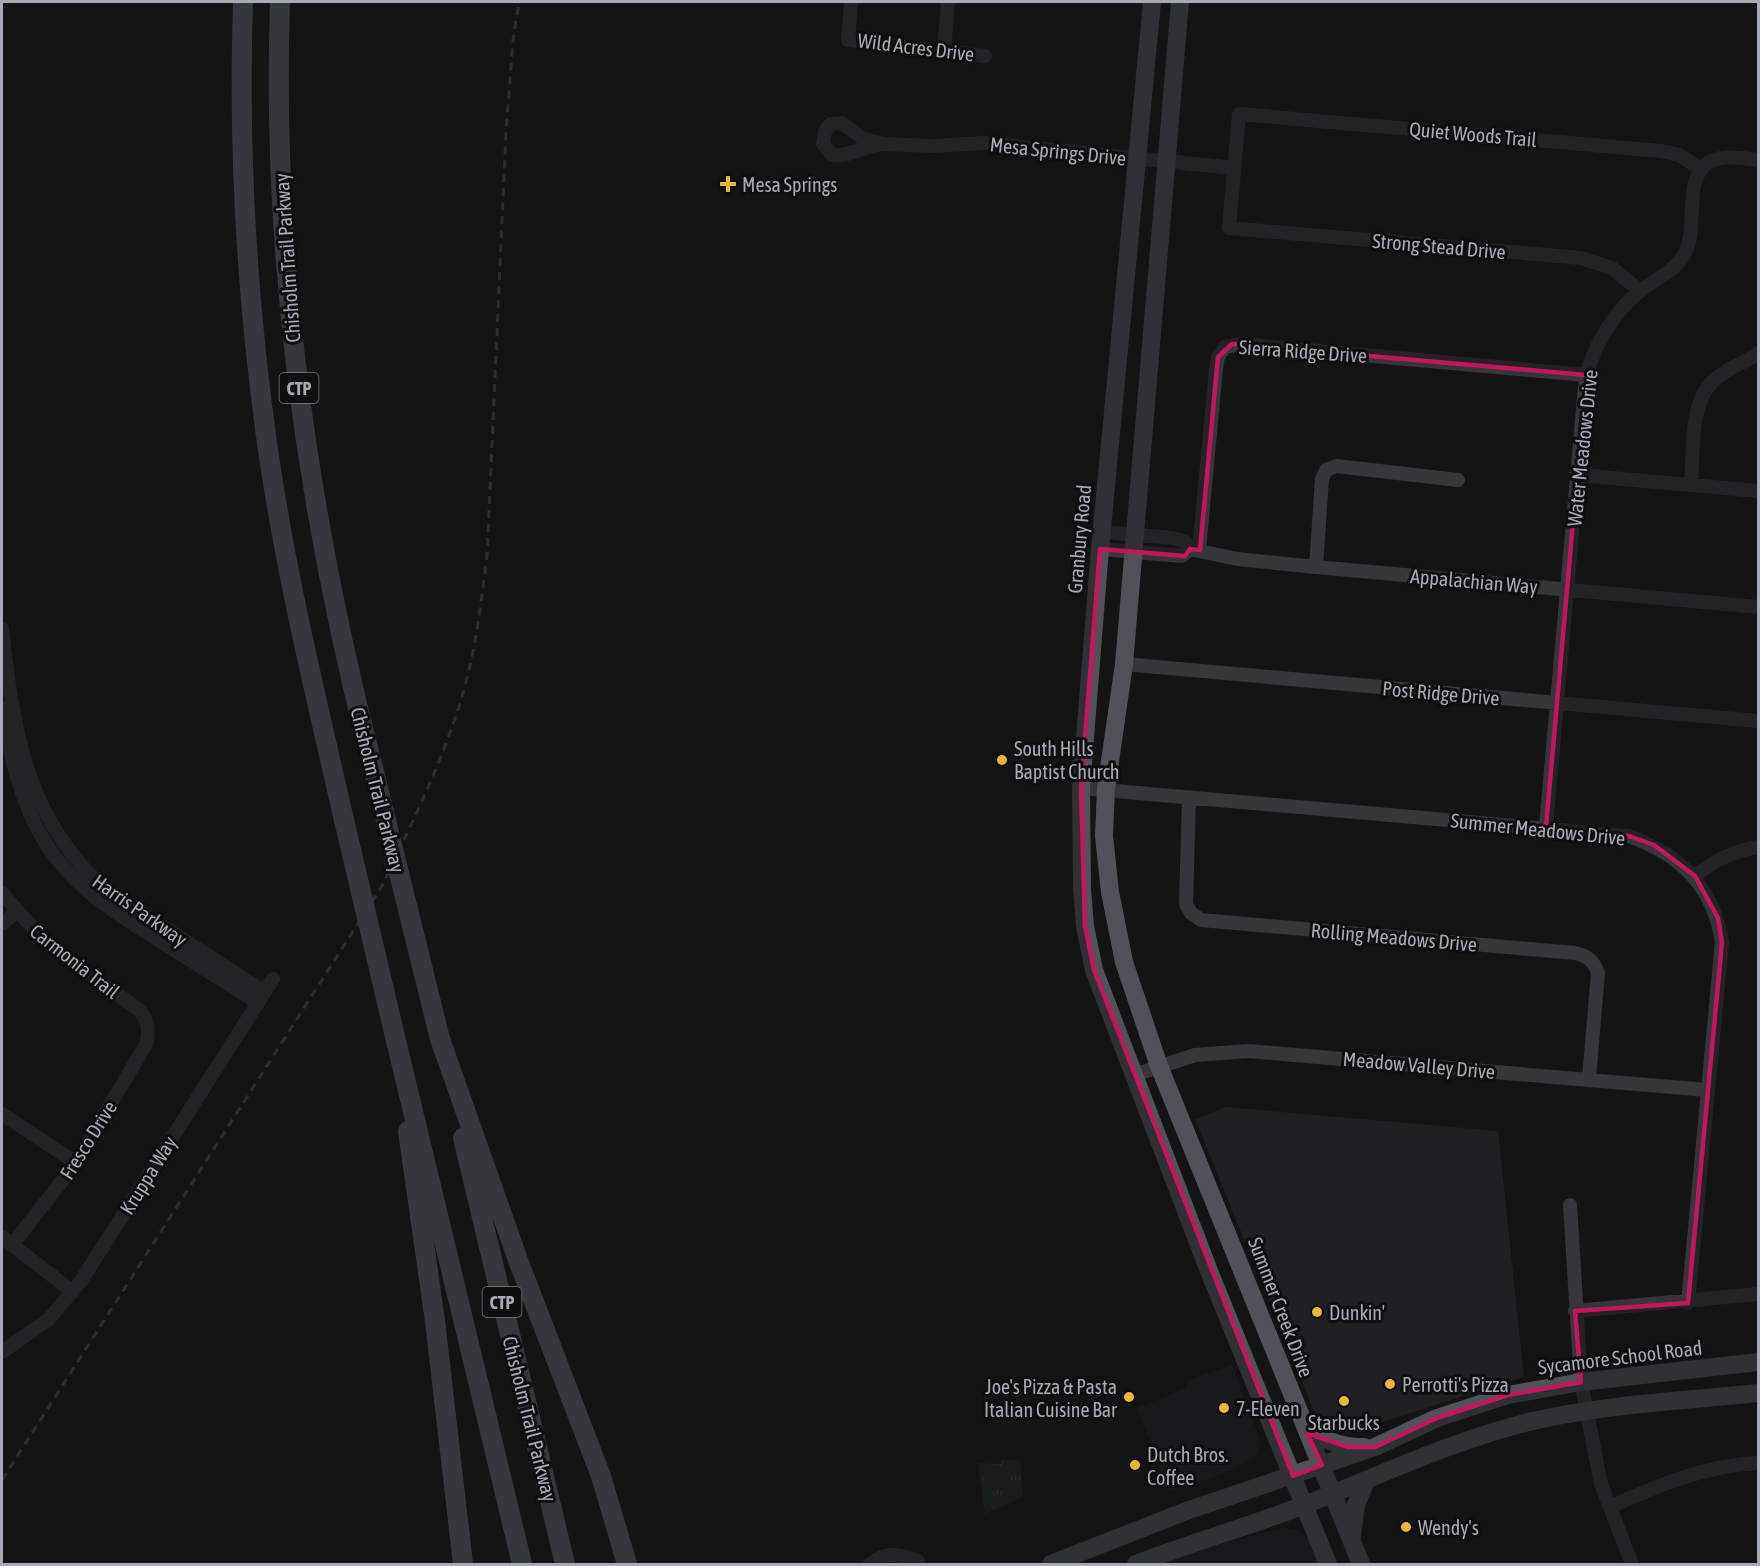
<svg xmlns="http://www.w3.org/2000/svg" width="1760" height="1566" font-family="'Asap Condensed',sans-serif">
  <style>
    .built { fill: #202022 }
    .park { fill: url(#park-tufts) }
    .lines { fill: none; stroke-linecap: round; stroke-linejoin: round }
    .minor { stroke: #35363a; stroke-width: 14 }
    .major { stroke: #515259; stroke-width: 18 }
    .highway { stroke: #61636b; stroke-width: 20 }
    .rail { stroke: #4c4d53; stroke-width: 3; stroke-dasharray: 8 6; stroke-linecap: butt }
    .highway-bridge { stroke: #61636b; stroke-width: 20 }
    .marked { fill: none; stroke: #c2185b; stroke-width: 4.5; stroke-linejoin: round }
    .poi-dot { fill: #e8b639; stroke: #0f0f10; stroke-width: 2 }
    .labels { text-anchor: middle; dominant-baseline: central; stroke-width: 6; stroke-linejoin: round; paint-order: stroke }
    .shield { fill: #0f0f10; stroke: #797c84; stroke-width: 1.5 }
    .shield-label { font-size: 18px; font-weight: bold; fill: #a6aab5 }
    .street-label { font-size: 20px; fill: #a6aab5; stroke: #0f0f10 }
    .poi-label { font-size: 20px; fill: #a6aab5; stroke: #0f0f10; text-anchor: start }
  </style>
  <defs>
    <pattern id="park-tufts" width="24" height="20" patternUnits="userSpaceOnUse" patternTransform="scale(1.5)"><rect width="24" height="20" fill="#202821"/><path d="M3 7l-1-3M5 7V3M7 7l1-3M15 17l-1-3M17 17v-4M19 17l1-3" fill="none" stroke="#3d443f"/></pattern>
  </defs>
  <rect width="100%" height="100%" fill="#141415"/>
  <path class="built" d="M1226,1107L1498,1131L1524,1377L1348,1433L1334,1430L1318,1421L1195,1119Z
    M1232,1365L1261,1442L1256,1457L1222,1474L1169,1491L1137,1408L1187,1388L1186,1381Z
    M1284,1528L1297,1530L1311,1540L1321,1564H1156L1182,1554Z"/>
  <path class="park" d="M1002,1460H1017V1463H1021L1023,1497L985,1514L978,1463L1001,1464Z"/>
  <g class="lines">
    <path class="minor" d="M851,2L848,40L985,56
      M944,51L948,2
      M842,123L862,138L883,144C865,145 848,158 832,155L823,144L825,131L831,124Z
      M883,144L932,146L984,143L1234,168
      M1640,291L1612,268L1581,258L1229,228L1239,114L1661,151L1679,155L1701,169
      M1578,475L1758,491
      M1691,484C1694,451 1688,399 1718,377C1730,367 1746,362 1758,353
      M1102,532L1173,538L1184,541L1190,549
      M1100,549L1182,556L1190,549L1237,559L1316,567L1758,607
      M1199,550L1216,369L1218,357L1225,347L1241,344L1586,375
      M1316,567L1322,479L1326,470L1336,466L1458,480
      M2,629C13,729 27,824 109,892L265,992
      M1124,664L1758,721
      M2,708C10,754 20,802 45,842C74,889 120,916 165,944C196,964 227,983 258,1003
      M1081,788L1629,836C1681,855 1713,886 1722,942L1688,1303
      M1189,799L1186,904L1191,913L1201,920L1575,953C1588,956 1593,960 1598,973L1589,1078
      M1546,827L1586,375C1596,343 1613,313 1640,291C1655,279 1676,271 1685,253C1698,228 1684,184 1705,165C1720,153 1741,158 1758,160
      M1695,876C1715,860 1733,851 1758,847
      M2,893L45,942L139,1010C148,1020 150,1030 146,1044L76,1163L12,1245
      M2,924L16,912
      M1134,1075L1195,1055L1248,1051L1707,1090
      M2,1114L76,1163
      M1570,1205L1581,1382L1601,1484L1632,1564
      M2,1237L73,1292
      M1575,1311L1758,1294
      M2,1352L48,1320L81,1281L273,979
      M1610,1507C1656,1486 1707,1465 1758,1463
      M870,1564C887,1551 899,1554 918,1561"/>
    <path class="major" d="M1152,2L1100,549L1081,788L1082,889L1085,926L1094,970L1134,1075L1209,1271L1328,1564
      M1180,2L1124,664L1106,789L1104,836L1110,892L1124,962L1159,1066L1361,1564
      M1305,1425C1322,1440 1341,1448 1364,1447
      M1352,1536L1356,1505L1366,1481
      M1051,1564L1189,1510L1375,1447L1437,1418L1508,1395L1581,1382L1758,1362
      M1136,1564C1192,1542 1251,1526 1307,1504C1381,1475 1456,1439 1533,1421C1606,1404 1684,1401 1758,1393"/>
    <path class="highway" d="M243,2C238,151 247,302 268,450C286,575 316,697 344,820
      M280,2C271,261 308,518 373,768
      M440,1039L518,1260L601,1476L627,1564
      M397,1045L522,1564
      M408,1131L435,1321L463,1564
      M463,1138L565,1564"/>
    <path class="rail" d="M2,1480L382,886C411,825 441,765 461,700C475,653 481,605 487,556L506,132L513,40L519,2"/>
    <path class="highway-bridge" d="M373,768L440,1039
      M344,820L397,1045"/>
  </g>
  <path d="M0 0H1760V1566H0ZM1232,344L1586,375L1546,827L1629,836L1654,845L1695,876L1718,918L1722,942L1688,1303L1575,1311L1581,1382L1508,1395L1437,1418L1375,1447H1348L1307,1433L1322,1465L1293,1476L1094,970L1085,926L1081,788L1100,549L1185,556L1190,549L1200,550L1218,357Z" fill="#141415" fill-opacity=".55" fill-rule="evenodd"/>
  <path class="marked" d="M1232,344L1586,375L1546,827L1629,836L1654,845L1695,876L1718,918L1722,942L1688,1303L1575,1311L1581,1382L1508,1395L1437,1418L1375,1447H1348L1307,1433L1322,1465L1293,1476L1094,970L1085,926L1081,788L1100,549L1185,556L1190,549L1200,550L1218,357Z"/>
  <g class="poi-dot">
    <path d="M725 175h6v6h6v6h-6v6h-6v-6h-6v-6h6z"/>
    <circle cx="1002" cy="760" r="6"/>
    <circle cx="1317" cy="1312" r="6"/>
    <circle cx="1390" cy="1384" r="6"/>
    <circle cx="1129" cy="1397" r="6"/>
    <circle cx="1344" cy="1401" r="6"/>
    <circle cx="1224" cy="1408" r="6"/>
    <circle cx="1135" cy="1465" r="6"/>
    <circle cx="1406" cy="1527" r="6"/>
  </g>
  <g class="labels">
    <g class="shield">
      <rect x="279.5" y="373" width="39" height="30" rx="4.5"/>
      <rect x="482.5" y="1287" width="39" height="30" rx="4.5"/>
    </g>
    <g class="shield-label">
      <text x="299" y="388">CTP</text>
      <text x="502" y="1302">CTP</text>
    </g>
    <g class="street-label">
      <text transform="translate(916 47) rotate(7)">Wild Acres Drive</text>
      <text transform="translate(1473 134) rotate(5)">Quiet Woods Trail</text>
      <text transform="translate(1058 151) rotate(6)">Mesa Springs Drive</text>
      <text transform="translate(1439 246) rotate(5)">Strong Stead Drive</text>
      <text transform="translate(287 258) rotate(-94)">Chisholm Trail Parkway</text>
      <text transform="translate(1303 351) rotate(4)">Sierra Ridge Drive</text>
      <text transform="translate(1582 448) rotate(-84)">Water Meadows Drive</text>
      <text transform="translate(1079 539) rotate(-85)">Granbury Road</text>
      <text transform="translate(1474 581) rotate(5)">Appalachian Way</text>
      <text transform="translate(1441 693) rotate(5)">Post Ridge Drive</text>
      <text transform="translate(378 790) rotate(76)">Chisholm Trail Parkway</text>
      <text transform="translate(1538 829) rotate(6)">Summer Meadows Drive</text>
      <text transform="translate(140 910) rotate(35)">Harris Parkway</text>
      <text transform="translate(1394 937) rotate(5)">Rolling Meadows Drive</text>
      <text transform="translate(75 961) rotate(38)">Carmonia Trail</text>
      <text transform="translate(1419 1065) rotate(5)">Meadow Valley Drive</text>
      <text transform="translate(88 1140) rotate(-58)">Fresco Drive</text>
      <text transform="translate(148 1175) rotate(-58)">Kruppa Way</text>
      <text transform="translate(1281 1307) rotate(69)">Summer Creek Drive</text>
      <text transform="translate(1620 1357) rotate(-7)">Sycamore School Road</text>
      <text transform="translate(530 1419) rotate(76)">Chisholm Trail Parkway</text>
    </g>
    <g class="poi-label">
      <text x="742" y="184">Mesa Springs</text>
      <text x="1014" y="748">South Hills<tspan x="1014" dy="23">Baptist Church</tspan></text>
      <text x="1329" y="1312">Dunkin'</text>
      <text x="1402" y="1384">Perrotti's Pizza</text>
      <text x="1117" y="1386" text-anchor="end">Joe's Pizza &amp; Pasta<tspan x="1117" dy="23">Italian Cuisine Bar</tspan></text>
      <text x="1236" y="1408">7-Eleven</text>
      <text x="1344" y="1422" text-anchor="middle">Starbucks</text>
      <text x="1147" y="1454">Dutch Bros.<tspan x="1147" dy="23">Coffee</tspan></text>
      <text x="1418" y="1527">Wendy's</text>
    </g>
  </g>
  <rect width="1760" height="1566" fill="none" stroke="#a6aab5" stroke-width="6"/>
</svg>
